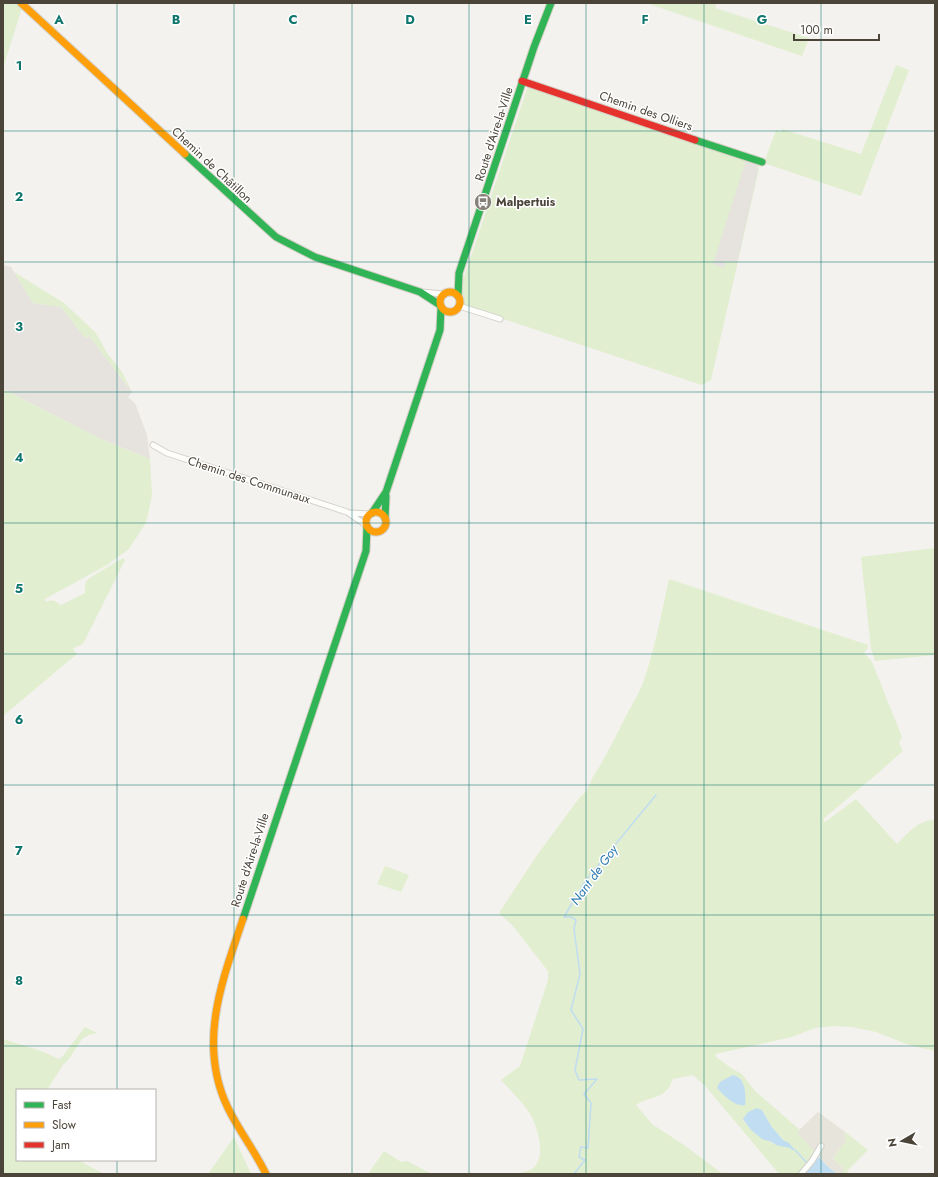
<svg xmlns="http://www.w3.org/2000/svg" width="938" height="1177" font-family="Jost,sans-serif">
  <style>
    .residential { fill: #e7e4dc }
    .industrial { fill: #e6e2de }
    .green { fill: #e1eecf; fill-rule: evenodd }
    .parking { fill: #e6e3df }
    .water { fill: #c0ddf1 }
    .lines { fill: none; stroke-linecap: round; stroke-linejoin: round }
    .stream { stroke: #c0ddf1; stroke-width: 1.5 }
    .street-casing { stroke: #d2d0cb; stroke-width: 7 }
    .fast-casing { stroke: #d3cfc5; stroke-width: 9 }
    .slow-casing { stroke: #d3cfc5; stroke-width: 9 }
    .jam-casing { stroke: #d3cfc5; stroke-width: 9 }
    .street { stroke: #fdfdfc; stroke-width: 5 }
    .fast { stroke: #30b455; stroke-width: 7 }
    .slow { stroke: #ff9f0a; stroke-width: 7 }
    .jam { stroke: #e5322d; stroke-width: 7 }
    .grid { fill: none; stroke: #0f766e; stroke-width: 1; stroke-opacity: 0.55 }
    .labels { text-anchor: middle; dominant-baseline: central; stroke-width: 3; stroke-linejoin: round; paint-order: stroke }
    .street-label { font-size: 12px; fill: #4b4439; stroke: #fff }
    .poi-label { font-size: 12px; font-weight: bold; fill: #4b4439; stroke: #fff; text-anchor: start }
    .water-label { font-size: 13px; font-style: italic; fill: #2e7ab2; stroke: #fff }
    .grid-label { font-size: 13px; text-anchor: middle; font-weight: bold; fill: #0f766e; stroke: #fff; stroke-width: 3; stroke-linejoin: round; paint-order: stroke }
  </style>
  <rect width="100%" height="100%" fill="#f4f2ee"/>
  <path class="residential" d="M818,1112L844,1131L846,1141L833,1158L843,1168V1174H837L826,1165L796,1133Z"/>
  <path class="industrial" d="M3,265L11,267L33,303L61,307L85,338L89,336L132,392L128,397L135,403L147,435L150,459L101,439L3,389Z"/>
  <path class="green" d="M3,3H16L22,8L3,68Z
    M646,3H717L715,8L809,38L802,56Z
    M896,65L909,70L861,196L764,163L776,130L781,132L782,129L861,154Z
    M528,86L756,162L758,165L759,169L711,380L702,385L470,308L464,303L460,289Z
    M14,272L64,303L96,333L107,353L122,372L132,392L89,336L85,338L61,307L33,303Z
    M3,389L101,439L150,459L152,495L148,515L145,524L129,549L107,565L45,599L46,602C53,599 55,601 61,605L85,593V584L88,579L123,558L125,560L84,642C81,647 77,645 73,649L77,654L3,716Z
    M935,548V655L875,661L871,649L861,557Z
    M669,579L868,645V648L864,653L872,662L902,737L899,743L903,751L877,774L823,819L825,822L856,799L897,844C907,834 919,819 935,820V1051L909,1045L876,1032L852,1027L835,1026L815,1028L792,1037L716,1054L715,1056L731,1068L742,1074L755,1091L800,1130L797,1133L815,1152L807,1163L815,1174H779L706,1087L693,1075L673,1079C671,1082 670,1087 667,1090C659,1099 645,1098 636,1105L652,1124L684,1145L723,1174H508C515,1173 526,1173 532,1169C548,1158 537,1125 529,1112C521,1101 510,1090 501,1080L520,1066L548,980V971L513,926L499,913L537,855L580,797C589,791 589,783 594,775C605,759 613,741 622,724C630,707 641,692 646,674C656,643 662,611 669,579ZM762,1110L771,1126L783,1141L774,1144C770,1141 766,1140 762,1138C754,1134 748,1126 743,1120Z
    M385,866L409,875L401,892L377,884Z
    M85,1027L97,1033L89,1035L82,1039L69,1059L63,1065L47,1090H17V1160H78L104,1174H3V1039L41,1051L59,1059L62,1057Z
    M844,1131L868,1150L847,1171L849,1174H843V1168L833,1158L846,1141Z
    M234,1137L251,1174H208Z
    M384,1151L401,1162L407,1161L432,1174H368Z"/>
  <path class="parking" d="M745,160L754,163L757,166L758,170L737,263L726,261L724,268L713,264L745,163Z"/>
  <path class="water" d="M733,1075C746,1078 746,1094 745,1105C734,1107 724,1095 717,1088L720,1082Z
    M757,1108L762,1110L771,1126L783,1140L789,1143L795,1150H792L790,1148L776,1145L772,1142L762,1139L751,1130L743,1119L748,1112Z
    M819,1157L826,1165L837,1174H805L807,1172L808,1162L813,1163Z"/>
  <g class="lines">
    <path class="stream" d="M795,1150L807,1163
      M574,1174L585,1160L579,1157L581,1147L588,1148L591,1103L584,1094L597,1079L579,1080L575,1070L583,1029L571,1010L580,974L574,929L576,920L571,917H564L586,880L656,795"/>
    <defs>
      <path id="street" d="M422,292L443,294
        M459,306L500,319
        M153,445L167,453L347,512L366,525
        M350,513L370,514
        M801,1174L812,1161L821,1146"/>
      <path id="fast" d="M695,140L762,162
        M185,154L276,237L315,257L420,292L440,305
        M458,296L459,273L534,47L551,3
        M372,513L386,492L440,330L441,308
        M385,518L386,496
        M243,919L366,551L367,527"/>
      <path id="slow" d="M21,3L185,154
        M440 302a10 10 0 1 1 20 0a10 10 0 1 1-20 0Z
        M366 522a10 10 0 1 1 20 0a10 10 0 1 1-20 0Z
        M243,919C222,981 197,1044 228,1108C239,1131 255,1151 266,1174"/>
      <path id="jam" d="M522,81L695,140"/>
    </defs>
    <use href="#street" class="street-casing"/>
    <use href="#fast" class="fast-casing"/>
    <use href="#slow" class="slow-casing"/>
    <use href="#jam" class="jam-casing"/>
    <use href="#street" class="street"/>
    <use href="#fast" class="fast"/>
    <use href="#slow" class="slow"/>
    <use href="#jam" class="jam"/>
  </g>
  <path class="grid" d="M117,3V1090M234,3V1174M352,3V1174M469,3V1174M586,3V1174M704,3V1174M821,3V1174M3,131H935M3,262H935M3,392H935M3,523H935M3,654H935M3,785H935M3,915H935M3,1046H935M117,1160V1174"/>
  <defs>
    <symbol id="bus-disc" viewBox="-11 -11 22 22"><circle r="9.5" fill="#868178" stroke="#fff"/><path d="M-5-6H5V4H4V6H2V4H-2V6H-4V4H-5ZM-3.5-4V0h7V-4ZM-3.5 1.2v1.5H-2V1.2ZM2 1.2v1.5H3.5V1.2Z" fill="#fff"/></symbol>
  </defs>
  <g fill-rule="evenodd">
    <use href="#bus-disc" x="473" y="192" width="20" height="20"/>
  </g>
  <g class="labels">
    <g class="street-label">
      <text transform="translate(646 111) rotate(19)">Chemin des Olliers</text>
      <text transform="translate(494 134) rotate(-72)">Route d'Aire-la-Ville</text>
      <text transform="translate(212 165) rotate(43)">Chemin de Châtillon</text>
      <text transform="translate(249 480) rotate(18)">Chemin des Communaux</text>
      <text transform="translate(250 860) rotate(-72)">Route d'Aire-la-Ville</text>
    </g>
    <g class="poi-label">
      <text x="496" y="202">Malpertuis</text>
    </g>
    <g class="water-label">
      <text transform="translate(594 875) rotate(-54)">Nant de Goy</text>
    </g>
  </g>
  <g class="grid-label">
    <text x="59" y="24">A</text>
    <text x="176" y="24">B</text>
    <text x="293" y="24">C</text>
    <text x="410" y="24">D</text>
    <text x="528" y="24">E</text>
    <text x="645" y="24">F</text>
    <text x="762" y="24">G</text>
    <text x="19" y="70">1</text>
    <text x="19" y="201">2</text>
    <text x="19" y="331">3</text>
    <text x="19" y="462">4</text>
    <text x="19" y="593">5</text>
    <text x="19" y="724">6</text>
    <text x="19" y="855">7</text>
    <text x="19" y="985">8</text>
  </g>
  <rect width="938" height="1177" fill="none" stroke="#4b4439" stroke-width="8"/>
  <rect x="16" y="1089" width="140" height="72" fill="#ffffff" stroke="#b7b4b0"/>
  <rect x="24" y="1102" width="20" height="6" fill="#30b455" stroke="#b7b4b0"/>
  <text x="52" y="1109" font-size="12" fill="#4b4439">Fast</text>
  <rect x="24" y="1122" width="20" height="6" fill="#ff9f0a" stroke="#b7b4b0"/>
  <text x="52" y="1129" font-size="12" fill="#4b4439">Slow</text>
  <rect x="24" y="1142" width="20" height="6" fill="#e5322d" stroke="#b7b4b0"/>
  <text x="52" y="1149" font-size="12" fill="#4b4439">Jam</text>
  <g transform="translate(902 1141) rotate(261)" stroke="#ffffff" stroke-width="3" paint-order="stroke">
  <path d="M0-3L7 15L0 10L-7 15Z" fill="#4b4439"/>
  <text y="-6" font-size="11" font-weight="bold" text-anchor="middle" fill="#4b4439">N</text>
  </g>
  <path d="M794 34v6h85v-6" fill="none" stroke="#4b4439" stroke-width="2"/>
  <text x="800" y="34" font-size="12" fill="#4b4439" stroke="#ffffff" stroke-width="3" paint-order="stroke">100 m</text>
</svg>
